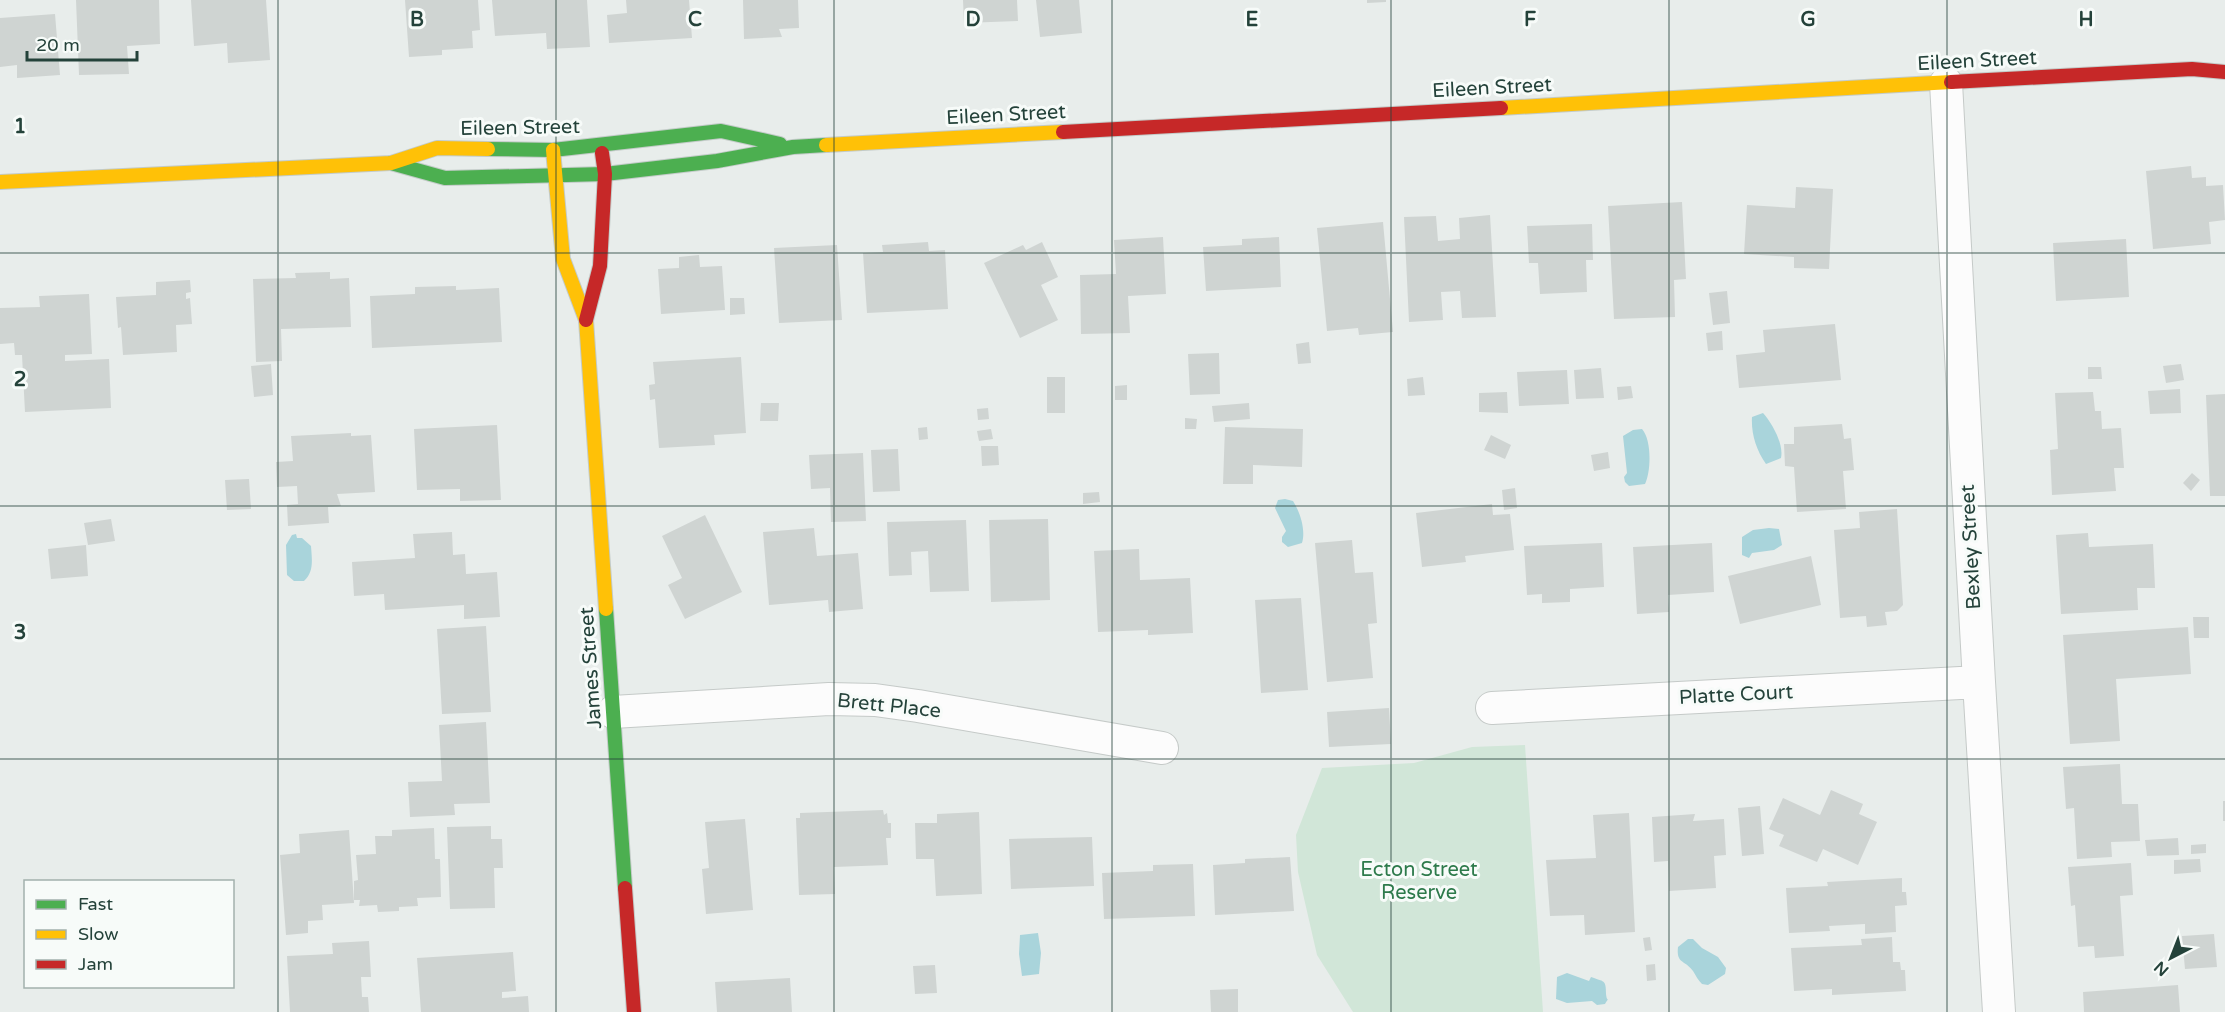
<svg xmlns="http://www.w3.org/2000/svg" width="2225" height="1012" font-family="'Varela Round',sans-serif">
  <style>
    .green { fill: #d1e6d8 }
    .water { fill: #a9d4db }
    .building { fill: #cfd4d2 }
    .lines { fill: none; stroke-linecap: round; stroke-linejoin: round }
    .street-casing { stroke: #c5cac8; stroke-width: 34 }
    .fast-casing { stroke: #c3cbc8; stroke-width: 16 }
    .slow-casing { stroke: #c3cbc8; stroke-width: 16 }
    .jam-casing { stroke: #c3cbc8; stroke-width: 16 }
    .street { stroke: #fcfcfc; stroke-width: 32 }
    .fast { stroke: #4caf50; stroke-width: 14 }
    .slow { stroke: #ffc107; stroke-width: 14 }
    .jam { stroke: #c62828; stroke-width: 14 }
    .grid { fill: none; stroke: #24423a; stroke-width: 1.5; stroke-opacity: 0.55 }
    .labels { text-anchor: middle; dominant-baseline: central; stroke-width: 6; stroke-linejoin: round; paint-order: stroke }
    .street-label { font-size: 20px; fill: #24423a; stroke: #f7fbf9 }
    .park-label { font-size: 20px; fill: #2d7a4b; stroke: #f7fbf9 }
    .grid-label { font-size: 20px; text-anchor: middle; font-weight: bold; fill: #24423a; stroke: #f7fbf9; stroke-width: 6; stroke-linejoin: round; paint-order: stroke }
  </style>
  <rect width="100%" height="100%" fill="#e8edeb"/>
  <path class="green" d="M1525,745L1543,1012H1353L1317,955L1298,872L1296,835L1322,768L1414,763L1472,747Z"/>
  <path class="water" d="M1763,413C1772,423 1784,444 1781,458L1766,464C1756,450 1751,433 1752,417Z
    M1642,429C1652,440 1651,472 1645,484L1629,486L1625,482L1624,477L1627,473L1623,436L1633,430Z
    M1285,499L1293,501C1300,512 1306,530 1302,543L1288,547L1282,542V537L1286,531L1275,508L1278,500Z
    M1769,528L1779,529L1782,545L1774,550L1752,553L1749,558L1742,555V537L1753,530Z
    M296,534L297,538H302L311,546C312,560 314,572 304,581H294L287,575L286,545L292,535Z
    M1038,933L1041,953L1039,974L1022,976L1019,954L1020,935Z
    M1688,939H1693L1702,948L1718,957L1726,968L1725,974L1708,985L1702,984C1698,980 1696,976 1693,971C1685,960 1676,964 1678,947Z
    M1567,973L1589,981L1591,977C1604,982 1606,979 1606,994C1607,1004 1610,995 1605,1004L1597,1005L1592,1001L1567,1003L1556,999L1557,977Z"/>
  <path class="building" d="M76,0H159L160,44L127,46L129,74L79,75Z
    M191,0H266L270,60L228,63L227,43L194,46Z
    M405,0H478L480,30L472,31L473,48L442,50V55L409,57Z
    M492,0H587L590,47L547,49L546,33L495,36Z
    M626,0H689L692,38L609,43L607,15L627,13Z
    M743,0H798L799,28L779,29L782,37L744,39Z
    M963,0H1017L1018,21L964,23Z
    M1036,0H1079L1082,33L1040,37Z
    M1367,0H1386V2L1367,3Z
    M55,14L60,75L17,78V65L0,67V18Z
    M2191,166L2192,178L2206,177V186L2223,185L2225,220L2209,222L2211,244L2153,249L2146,171Z
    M1796,187L1833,189L1829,269L1794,268V257L1744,254L1747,205L1795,208Z
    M1682,202L1686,279L1674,280L1675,317L1614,319L1608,206Z
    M1490,215L1496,317L1462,318L1460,291L1441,292L1443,320L1409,322L1404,217L1436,216L1438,241L1460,239L1459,218Z
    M1383,222L1393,332L1359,335L1358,328L1327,331L1317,228Z
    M1592,224L1593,260H1586L1587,292L1540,294L1538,263H1529L1527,226Z
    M1163,237L1166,294L1128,296L1130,333L1081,334L1080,275L1116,274L1114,240Z
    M1279,237L1281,287L1206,291L1203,247L1242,245V239Z
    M2126,239L2129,297L2056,301L2053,243Z
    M928,242L929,251L945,250L948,309L867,313L863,253L883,252L882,245Z
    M1042,242L1058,277L1041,285L1058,320L1020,338L984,263L1023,245L1026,250Z
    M837,245L842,320L779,323L774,248Z
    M699,255L700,267L722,266L725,310L661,314L658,269L679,268V257Z
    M330,272V279L349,278L351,327L281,329L282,361L256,362L253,279L296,278L295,273Z
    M190,280L191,292L186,293V299L190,298L192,324L176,325L177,352L123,355L121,327L118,328L116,297L156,295V282Z
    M456,286V290L499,288L502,342L372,348L370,296L415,294V287Z
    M1727,291L1730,323L1713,325L1709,293Z
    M89,294L92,354L65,355V361L109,359L111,408L25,412L22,355H15L14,343L0,344V308L40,307L39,296Z
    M730,298H744L745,314L730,315Z
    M1835,324L1841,380L1739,388L1736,355L1765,352L1763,330Z
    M1722,331L1723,350L1708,351L1706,333Z
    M1309,342L1311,363L1298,364L1296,344Z
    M1219,353L1220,394L1190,395L1188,354Z
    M741,357L746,433L714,435L715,445L659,448L655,399L650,400L649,385L655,384L653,362Z
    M271,364L273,395L254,397L251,366Z
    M2181,364L2184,380L2166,383L2163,366Z
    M2088,367H2101L2102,379H2088Z
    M1601,368L1604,398L1576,399L1574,370Z
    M1567,370L1569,404L1519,406L1517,372Z
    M1047,377H1065V413H1047Z
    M1423,377L1425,395L1408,396L1407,379Z
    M1127,385V400H1115V386Z
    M1631,386L1633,398L1618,400L1617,387Z
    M2180,389L2181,413L2150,414L2148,391Z
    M1507,392L1508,413L1479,412V393Z
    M2093,392L2095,411H2101L2102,429L2121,428L2124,468H2114L2116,491L2052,495L2050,450L2058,449L2055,393Z
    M2225,394V496H2210L2206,395Z
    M761,403H779L778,421H760Z
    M1249,403L1250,419L1214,422L1212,406Z
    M988,408L989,419L978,420L977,409Z
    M1185,418L1197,419L1196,429H1185Z
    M1842,424L1844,439L1851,438L1854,470L1843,471L1846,509L1797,512L1794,467L1785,466L1784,444H1794V427Z
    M497,425L501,500L460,501V489L417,490L414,429Z
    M927,427L928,439L919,440L918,428Z
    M1225,427L1303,429L1302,467L1253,465V484H1223Z
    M991,429L993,439L979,441L977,431Z
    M351,433V436L371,435L375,492L337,494L341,506L328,507L329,523L288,526L287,505L298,504L297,486L277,487L276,462L293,461L291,436Z
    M1491,435L1511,445L1505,459L1484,450Z
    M981,446H998L999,465L982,466Z
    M898,449L900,491L873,492L871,450Z
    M1608,452L1610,468L1594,471L1591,455Z
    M863,453L866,521L831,522L830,488L811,489L809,455Z
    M2192,473L2200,480L2191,491L2183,483Z
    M249,479L251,509L227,510L225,480Z
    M1515,488L1517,508L1504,510L1502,490Z
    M1099,492L1100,502L1083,504V493Z
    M1492,504L1493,515L1510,514L1514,550L1465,556L1466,562L1422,567L1416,513Z
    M1897,509L1903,605L1897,611L1885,612L1887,625L1867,627L1866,616L1840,618L1834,530L1860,528L1859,512Z
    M705,515L742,592L685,619L668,585L682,578L662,536Z
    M111,519L115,541L88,545L84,523Z
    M1048,519L1050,600L991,602L989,520Z
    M966,520L969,591L930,592L928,551L911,552L912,575L889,576L887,522Z
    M814,528L817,556L858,553L863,609L829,612L828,600L769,605L763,532Z
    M452,532L453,555L465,554L466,574L497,572L500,617L464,619V605L385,610L384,594L354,596L352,562L415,558L413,534Z
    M2088,533L2089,547L2153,544L2155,588H2137L2138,610L2061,614L2056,535Z
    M1352,540L1355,573L1373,572L1377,623L1368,624L1373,678L1327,682L1315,543Z
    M1602,543L1604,587L1570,589V602L1542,603V594L1527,595L1524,546Z
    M1712,543L1714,592L1668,595L1669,612L1637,614L1633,547Z
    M86,545L88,576L51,579L48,549Z
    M1139,549L1140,580L1190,578L1193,633L1148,635V630L1098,632L1094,551Z
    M1811,556L1821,605L1740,624L1728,576Z
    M1301,598L1308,690L1261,693L1255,600Z
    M2193,617H2209V638H2194Z
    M486,626L491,712L442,714L437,629Z
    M2188,627L2191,674L2116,679L2120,741L2070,744L2063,635Z
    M1389,708L1391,744L1329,747L1327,712Z
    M486,722L490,803L454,804L455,815L410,817L408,782L442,781L439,725Z
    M2120,764L2122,804H2138L2140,841L2111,842L2112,857L2077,859L2074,808L2066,809L2063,767Z
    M1831,790L1863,804L1859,814L1877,822L1858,865L1823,849L1817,862L1779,846L1784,835L1769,829L1783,798L1820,815Z
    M2223,801H2225V821H2223Z
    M1760,806L1764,854L1742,856L1738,808Z
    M883,810L884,815L887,813L888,823H891V838H886L888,865L834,867L835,894L799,895L796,818H800V813Z
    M979,812L982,894L936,896L934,859H916L915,823H937V814Z
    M1629,813L1635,932L1585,935L1584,915L1550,916L1546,860L1596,858L1593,815Z
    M1695,814L1693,821L1724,819L1726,855L1714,856L1716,888L1669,891L1668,861L1654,862L1652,817Z
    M745,819L753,910L706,914L702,869L709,868L705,822Z
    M491,826V839H502L503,868H494L495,908L450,909L447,827Z
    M434,828L435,859H440L441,897L417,898L418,906L399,907V911L378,912L377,905L359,906L360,900H354V881L358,880L356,855L376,854L375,836H392V830Z
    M349,830L354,903L322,905L323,920L308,921V933L286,935L280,855L300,853L299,834Z
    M1092,837L1094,886L1011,889L1009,839Z
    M2178,838L2179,855L2147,856L2145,840Z
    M2206,844V853L2191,854V845Z
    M1290,857L1294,911L1215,915L1213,865L1245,863V859Z
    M2200,859L2201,872L2174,874V860Z
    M2131,863L2133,895L2120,896L2124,956L2095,958L2094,946L2078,947L2075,905L2071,906L2068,867Z
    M1193,864L1195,916L1104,919L1102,873L1153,871V865Z
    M1902,878V892H1906L1907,905L1895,906L1896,932L1865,934V924L1829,926L1830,931L1789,933L1786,888L1828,886L1827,882Z
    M2214,934L2217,967L2185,969L2182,936Z
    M1650,937L1652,950L1645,951L1643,938Z
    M1892,937L1893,962H1900L1901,970H1905L1906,991L1832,995V989L1794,991L1791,948L1862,945L1861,939Z
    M369,941L371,977H361L362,997H368L369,1012H290L287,956L333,954L332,943Z
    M513,952L516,991L502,992V998L528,996L529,1012H421L417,958Z
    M1655,964L1656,980L1647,981L1646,965Z
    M935,965L937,993L915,994L913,966Z
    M790,978L792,1012H717L715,982Z
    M2178,985L2180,1012H2084L2083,992Z
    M1238,989V1012H1211L1210,990Z"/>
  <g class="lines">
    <defs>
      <path id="street" d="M1946,83L1979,682L1999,1012
        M1492,708L1979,682
        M613,712L829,699L875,700L918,706L1162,748"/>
      <path id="fast" d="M488,149L553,150L721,131L780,144
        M391,163L445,178L605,174L717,161L793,147L826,145
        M606,609L625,888"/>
      <path id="slow" d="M1501,108L1951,82
        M826,145L1063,132
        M553,150L563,259L586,320L606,609
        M0,182L391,163L437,148L488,149"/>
      <path id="jam" d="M1951,82L2192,69L2225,72
        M1063,132L1501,108
        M586,320L600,266L605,174L602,153
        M625,888L634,1012"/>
    </defs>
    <use href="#street" class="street-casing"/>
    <use href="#fast" class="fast-casing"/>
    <use href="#slow" class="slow-casing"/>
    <use href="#jam" class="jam-casing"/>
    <use href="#street" class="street"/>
    <use href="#fast" class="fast"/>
    <use href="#slow" class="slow"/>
    <use href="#jam" class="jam"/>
  </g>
  <path class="grid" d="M278,0V1012M556,0V1012M834,0V1012M1112,0V1012M1391,0V1012M1669,0V1012M1947,0V1012M0,253H2225M0,506H2225M0,759H2225"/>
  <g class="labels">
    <g class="street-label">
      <text transform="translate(1977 61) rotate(-3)">Eileen Street</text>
      <text transform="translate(1492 88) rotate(-3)">Eileen Street</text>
      <text transform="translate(1006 115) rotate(-3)">Eileen Street</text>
      <text transform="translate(520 128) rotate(-1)">Eileen Street</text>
      <text transform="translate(1971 547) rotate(-93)">Bexley Street</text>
      <text transform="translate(591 668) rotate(-94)">James Street</text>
      <text transform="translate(1736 695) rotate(-3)">Platte Court</text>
      <text transform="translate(889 706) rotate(6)">Brett Place</text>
    </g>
    <g class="park-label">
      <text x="1419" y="870">Ecton Street<tspan x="1419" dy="23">Reserve</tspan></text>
    </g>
  </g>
  <g class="grid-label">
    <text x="417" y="26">B</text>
    <text x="695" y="26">C</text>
    <text x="973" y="26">D</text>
    <text x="1252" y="26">E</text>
    <text x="1530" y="26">F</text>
    <text x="1808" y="26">G</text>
    <text x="2086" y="26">H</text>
    <text x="20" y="133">1</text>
    <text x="20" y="386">2</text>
    <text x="20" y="639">3</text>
  </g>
  <rect x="24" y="880" width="210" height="108" fill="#f7fbf9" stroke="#a3b1ad" stroke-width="1.5"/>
  <rect x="36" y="900" width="30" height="9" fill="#4caf50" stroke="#a3b1ad" stroke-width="1.5"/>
  <text x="78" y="910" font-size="18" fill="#24423a">Fast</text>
  <rect x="36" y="930" width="30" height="9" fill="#ffc107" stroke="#a3b1ad" stroke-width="1.5"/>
  <text x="78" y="940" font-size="18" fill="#24423a">Slow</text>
  <rect x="36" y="960" width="30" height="9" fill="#c62828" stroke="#a3b1ad" stroke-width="1.5"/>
  <text x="78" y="970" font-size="18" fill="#24423a">Jam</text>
  <g transform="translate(2171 958) rotate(222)" stroke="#f7fbf9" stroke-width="4.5" paint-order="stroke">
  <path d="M0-4.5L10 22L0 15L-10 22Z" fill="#24423a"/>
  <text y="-9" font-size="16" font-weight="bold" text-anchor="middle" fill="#24423a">N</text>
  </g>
  <path d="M27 51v9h110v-9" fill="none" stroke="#24423a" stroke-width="3"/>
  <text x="36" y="51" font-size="18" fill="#24423a" stroke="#f7fbf9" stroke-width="4.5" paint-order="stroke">20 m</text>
</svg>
